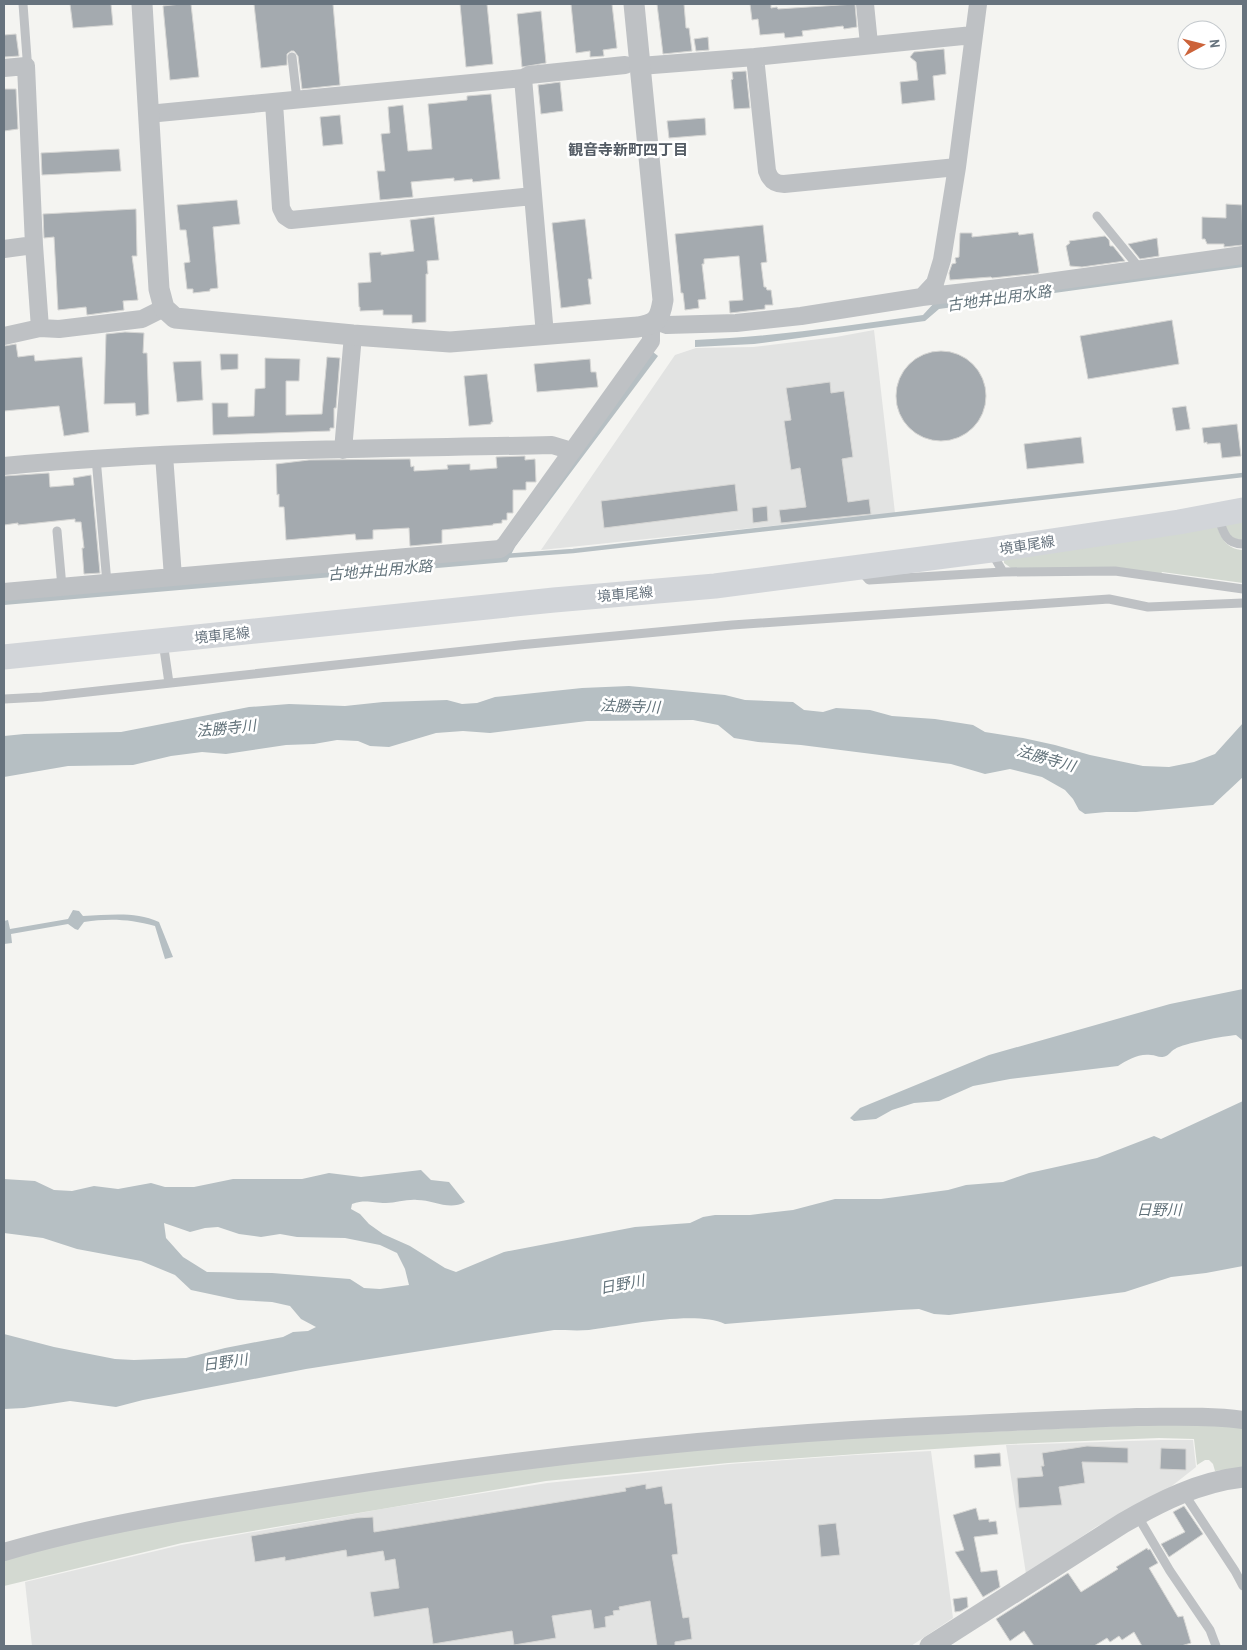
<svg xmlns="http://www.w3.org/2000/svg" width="1247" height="1650" font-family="'Archivo Narrow','Noto Sans JP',sans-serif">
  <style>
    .built { fill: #e2e3e2 }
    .green { fill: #d3d9d1 }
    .water { fill: #b6bfc3; fill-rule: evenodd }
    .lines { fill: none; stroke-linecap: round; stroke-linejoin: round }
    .stream { stroke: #b6bfc3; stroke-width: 4.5 }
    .building { fill: #a4aaaf; stroke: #d6d6d4 }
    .service { stroke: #bec1c4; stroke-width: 9 }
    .minor { stroke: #bec1c4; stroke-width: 18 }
    .tertiary { stroke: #bec1c4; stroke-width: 21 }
    .secondary { stroke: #d2d5d9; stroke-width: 25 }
    .labels { text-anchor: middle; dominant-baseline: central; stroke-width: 5; stroke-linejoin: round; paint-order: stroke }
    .street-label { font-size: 14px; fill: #67737e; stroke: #fff }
    .neighbourhood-label { font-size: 15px; font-weight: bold; fill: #545c65; stroke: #fff }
    .water-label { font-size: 15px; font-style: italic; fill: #63737b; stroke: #fff }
  </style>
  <rect width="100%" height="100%" fill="#f4f4f1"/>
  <path class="built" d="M874,330L895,513L541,550L675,355L696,348L753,347L836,337Z
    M1161,1440H1193L1196,1467L1168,1489L1096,1527L1026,1574L1006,1445Z
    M931,1451L953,1618L911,1646H32L25,1582L181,1545L382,1509L547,1483L730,1464L855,1455Z"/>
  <path class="green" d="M1243,515V541L1231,538L1224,523Z
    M1216,523C1221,538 1226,549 1243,550V583L1162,572L1161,574L1011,568L1004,563V559Z
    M1208,1422L1243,1428V1468L1215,1471L1213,1464L1209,1460H1205L1197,1465L1194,1439L1159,1438L1011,1444L858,1454L728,1463L546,1481L182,1543L4,1586V1559L87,1538L352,1489L736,1443Z"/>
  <path class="water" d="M1243,261V267L939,309L925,321L754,344L695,347V340C772,337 847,326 923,315L934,303Z
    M653,352L658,356L515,547L507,562L4,605V597L502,555Z
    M629,686L725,695L745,700L793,702L804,710L823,712L836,708L870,710L892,716L935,719L973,725L985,732L1023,738L1055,745L1090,755L1143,766L1169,767L1194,762L1215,754L1243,723V777L1213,805L1136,812H1106L1085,814L1079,810L1073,799L1065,790L1042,777L1010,769L985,774L951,764L801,745L758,742L734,738L718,725L693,720L587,721L490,733L463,731L436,733L389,747L370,746L358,741L337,740L314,744L286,745L226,754L202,752L171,756L133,765L68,766L4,777V736L24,734L121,732L249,707L289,704L345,706L383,702L447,700L462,704L477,703L495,697L582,688Z
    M73,910L79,911L83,916C109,915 135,911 159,922L173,957L165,959L155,926C130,919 109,918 84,922L78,930L75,929L68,924L11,934L12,943L4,944V921L8,920L10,929L68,919Z
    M1243,989V1038L1242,1040L1236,1035C1224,1036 1184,1043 1175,1049C1171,1051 1169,1055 1166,1056C1160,1059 1156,1055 1151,1055C1139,1053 1127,1060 1118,1066L1010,1079L973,1086L939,1101L914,1103L892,1110L876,1119L854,1121L850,1118L860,1108L989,1055L1170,1004Z
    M1243,1101V1266L1206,1273L1171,1277L1125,1292L949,1315L934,1314L919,1309L899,1310L725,1324C695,1310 623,1326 589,1330C577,1331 565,1330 554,1330L306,1369L143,1400L116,1407L70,1401L24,1408L4,1409V1334L54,1347L115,1359L134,1360L186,1358L225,1348L283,1337L293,1332L308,1331L316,1327L301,1319L290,1306L272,1302L238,1300L191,1290L175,1275L141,1261L77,1249L43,1238L4,1233V1179L35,1181L54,1190L72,1191L94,1186L118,1189L151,1183L165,1187H194L233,1179H302L329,1173L361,1177L421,1170L431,1180L449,1182L465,1202C449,1211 434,1200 417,1200C407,1199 396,1203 386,1203C372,1203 366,1199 352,1204L351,1209L360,1214L369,1224L383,1234L410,1246L445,1268L456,1272L504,1252L635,1227L690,1223L703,1217L715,1215H750L793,1210L835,1199H881L948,1190L966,1185L1003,1182L1029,1173L1097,1158L1154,1136L1161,1139ZM164,1223L190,1232L205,1228L218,1227L239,1234L261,1237L280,1234L297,1237L345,1238L380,1245L397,1253L405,1269L409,1285L380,1289L364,1288L350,1279L272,1273L207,1272L183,1257L166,1238Z"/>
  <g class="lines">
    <path class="stream" d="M505,556L573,551L1243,475"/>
  </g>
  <path class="building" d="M70,4H111L113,25L73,28Z
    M181,4H191L199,77L170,80L163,6Z
    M254,4H333L340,85L302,89L298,56L294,51H291L287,54V65L261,68Z
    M460,4H487L493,64L466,67Z
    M571,4H612L617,48L603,50L604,56L590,57V51L576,53Z
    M657,4H684L686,28H689L692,51L663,54Z
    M750,4H771V8L777,7L778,9L855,4L857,27L844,29L843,26L802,31L803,36L785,38L784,33L760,35L758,19L752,20Z
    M541,11L546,63L522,67L517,14Z
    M16,34L19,56L4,57V35Z
    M708,37L709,50L696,51L694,39Z
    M944,49L946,74L933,76L935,100L902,104L900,82L918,80L916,62L910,57L914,52Z
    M746,71L750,108L734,109L731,80L733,79L732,72Z
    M560,82L563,111L541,114L538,85Z
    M4,89H16L18,129L4,131Z
    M491,94L500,179L473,182L472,179L454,181V178L411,182L413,197L380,200L377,171H385L381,134L390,133L388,107L403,105L408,151L432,149L428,104L467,100V96Z
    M340,115L343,144L323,146L320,117Z
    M705,118L706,135L669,138L667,121Z
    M119,149L121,171L42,175L41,153Z
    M237,200L240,224L213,227L218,288L210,289V291L193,293V289H187L184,263L190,262L186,230H180L177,205Z
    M1226,204L1242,205L1243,245L1224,247V244H1207L1205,239H1202V217L1226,218Z
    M136,209L137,256H132L138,300L123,301L124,310L87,315L86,307L58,310L54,237L44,238L43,214Z
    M434,217L439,260L427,261L428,274H426V322L412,323V315H383V310L360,311V307H359L358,283L371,282L369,253L381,252V255L414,251L410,220Z
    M585,219L592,279H588L591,304L561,308L552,223Z
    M763,225L767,262L761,263L764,287H766L767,290H771L773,305H765V309L730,313L729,301L743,300L739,256L704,259V264H702L706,299L698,300L699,308L685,310L683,293H681L675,234Z
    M1018,232L1019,235L1033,233L1039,273L992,278L991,277L950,280L949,273L952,264L956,263L955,258L959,257L960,233H972V237Z
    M1105,236L1109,240L1110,246H1113L1125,261L1082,267L1070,266L1066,246L1070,243L1069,241Z
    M1157,238L1159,256L1140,259L1128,244Z
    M1172,320L1179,364L1088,379L1080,336Z
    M125,332L144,333L143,353H147L149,414L136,416L135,403L104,404L106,334Z
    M16,344L18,357L34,355L35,361L82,357L89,432L64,436L59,406L4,411V346Z
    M896 396a45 45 0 1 1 90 0a45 45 0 1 1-90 0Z
    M220,354H238V369L221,370Z
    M327,357L340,358L336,408H334V428H330V431L213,435L212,403H228V417L254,416L255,389L265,388V358L300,359L299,381H286V415L322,414Z
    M590,359L591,372H596L598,387L537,392L534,364Z
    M201,361L203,400L177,402L173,362Z
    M487,374L493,422H491V424L469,426L464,376Z
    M830,382L831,393L844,391L853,457L842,459L848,502L869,499L871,514L781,523L779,510L806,507L800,468L791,470L784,421L791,420L786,388Z
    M1186,406L1190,429L1176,431L1172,408Z
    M1237,424L1241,456L1222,458L1220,443L1207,444V442L1204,443L1202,428Z
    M1081,437L1084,463L1027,469L1024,444Z
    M525,456V460L535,459L536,482H526V490H513V513H507V520H502V523L493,524V525L442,530V543L410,546L409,528L373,530V539L356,540L355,534L286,540L284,507H279V494L277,495L276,464L309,460L410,459L411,467L414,466V471L448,469L447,465L470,464V470L497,468L496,457Z
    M49,473L50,487L74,485L73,478L91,475L100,573L84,574L82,548H84L81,522H75V519L18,525V523L4,525V476Z
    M735,484L738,511L604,528L601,501Z
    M767,506L768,521L753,523L752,508Z
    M1087,1446L1128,1448V1463L1082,1462L1085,1483L1059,1487L1062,1505L1019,1508L1017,1478L1043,1476L1041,1466H1044L1042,1453Z
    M1161,1448L1186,1449V1470L1160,1469Z
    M1000,1453L1001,1466L975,1468L974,1455Z
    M646,1484V1489L662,1486L665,1504L672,1503L678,1554L672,1555L683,1618L689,1617L692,1639L675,1642V1646H657L650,1601L619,1607L620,1610L613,1611L614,1615L605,1617L606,1627L594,1629L591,1610L552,1616L556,1638L514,1645L512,1631L433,1644L428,1608L374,1617L370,1592L399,1588L395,1559L385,1561L383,1551L347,1557L346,1550L285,1561V1557L255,1562L251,1536L356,1518L373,1517L374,1532L626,1491L625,1488Z
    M1184,1506L1203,1534L1169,1557L1161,1544L1185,1532L1173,1512Z
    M976,1508L979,1520L989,1519V1522L996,1521L998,1534L974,1537L981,1572L997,1570L1000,1587L983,1597L955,1552L964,1550L953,1515Z
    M836,1523L840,1555L821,1557L818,1525Z
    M1147,1548L1148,1550L1150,1549L1158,1563L1149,1568L1178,1617L1183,1616L1191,1643L1181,1646H1142L1134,1632L1122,1640L1119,1636L1110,1642L1107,1638L1094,1646H1034L1024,1631L1010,1641L996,1619L1068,1573L1081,1592L1118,1569L1116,1567Z
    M967,1597L968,1607L961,1611L955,1612L953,1599Z"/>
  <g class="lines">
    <path class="service" d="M23,4L27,58L26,66
      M292,57L297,100
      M1097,216L1141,270
      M96,458L107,583
      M1218,516C1223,531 1225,544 1243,544
      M57,531L62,587
      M992,553L1003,572L1115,571L1243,589
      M860,570L869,580L1003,572
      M163,642L169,683
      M4,699L42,697L519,645L732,625L1109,599L1148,607L1243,603
      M1183,1492L1235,1571L1243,1586
      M1137,1515L1170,1571L1210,1630L1216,1646"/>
    <path class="minor" d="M865,4L869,44
      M755,57L767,171C770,180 775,184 784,184L957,167
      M640,66L755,57L973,35
      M4,68L26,66L34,245L40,328
      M523,78L529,75L625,65
      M274,103L281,208L285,216L291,220L533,196
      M148,114L523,78L545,335
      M4,249L34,245
      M922,297L935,283L942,260L957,167L978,4
      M656,321L667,325L736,323L801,316L922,297L1034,284L1243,255
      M4,336L40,328L59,329L142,319L164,308
      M343,450L353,335
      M4,466C186,449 369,449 552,445L572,451
      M173,577L500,549L505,545L651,341V325
      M4,592L173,577L164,455
      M4,1552C106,1522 213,1507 318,1490C527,1457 737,1434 948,1425C1011,1422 1074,1419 1137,1417C1172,1417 1208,1415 1243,1420"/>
    <path class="tertiary" d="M142,4L159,289L164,308L175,318L353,335L450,342L638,327C657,324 660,319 663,300L634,4
      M930,1646L1123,1523C1161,1501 1199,1482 1243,1477"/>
    <path class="secondary" d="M4,657L554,600L715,586L991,550L1179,522L1243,510"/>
  </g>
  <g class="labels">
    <g class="street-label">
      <text transform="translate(1027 545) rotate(-9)">境車尾線</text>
      <text transform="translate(625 594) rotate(-5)">境車尾線</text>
      <text transform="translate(222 635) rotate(-6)">境車尾線</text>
    </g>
    <g class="neighbourhood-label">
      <text x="628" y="149">観音寺新町四丁目</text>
    </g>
    <g class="water-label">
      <text transform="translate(999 298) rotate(-8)">古地井出用水路</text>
      <text transform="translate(380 570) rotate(-5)">古地井出用水路</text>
      <text transform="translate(630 706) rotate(2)">法勝寺川</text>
      <text transform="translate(226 728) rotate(-6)">法勝寺川</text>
      <text transform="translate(1046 758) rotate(16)">法勝寺川</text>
      <text x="1159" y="1209">日野川</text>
      <text transform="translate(622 1284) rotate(-11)">日野川</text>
      <text transform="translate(225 1362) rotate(-8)">日野川</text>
    </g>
  </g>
  <rect width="1247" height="1650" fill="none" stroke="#67737e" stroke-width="10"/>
  <g transform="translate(1202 45) rotate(83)"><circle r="24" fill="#ffffff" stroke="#c2c7cb"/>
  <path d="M0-4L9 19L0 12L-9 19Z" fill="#cc633a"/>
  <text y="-8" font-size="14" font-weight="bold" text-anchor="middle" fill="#67737e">N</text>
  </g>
</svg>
